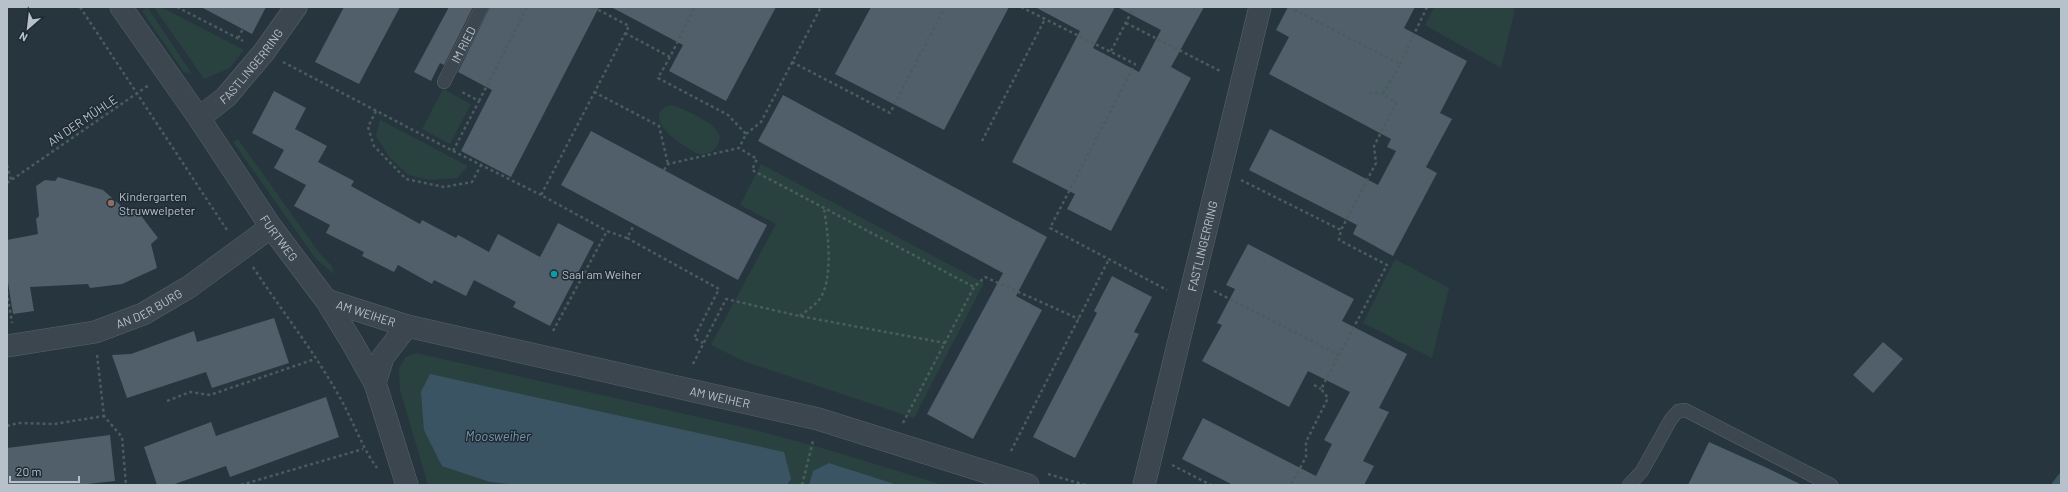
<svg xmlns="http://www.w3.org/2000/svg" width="2068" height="492" font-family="Barlow,sans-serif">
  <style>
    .green { fill: #2a423f }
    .water { fill: #3b5464 }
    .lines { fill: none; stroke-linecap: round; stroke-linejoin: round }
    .stream { stroke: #3b5464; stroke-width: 7 }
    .building { fill: #505f69 }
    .lane-casing { stroke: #58646c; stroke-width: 14 }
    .street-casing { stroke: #58646c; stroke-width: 23 }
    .path { stroke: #495d5d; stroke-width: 2.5; stroke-dasharray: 3 3; stroke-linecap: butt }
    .lane { stroke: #3b464f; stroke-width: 13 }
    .street { stroke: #3b464f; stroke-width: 22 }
    .education-dot { fill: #8d6e63; stroke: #1f2b34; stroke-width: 1.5 }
    .culture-dot { fill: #0f9aa8; stroke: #1f2b34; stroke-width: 1.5 }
    .labels { text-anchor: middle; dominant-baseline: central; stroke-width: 3; stroke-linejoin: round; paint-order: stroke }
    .street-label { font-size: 12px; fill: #b7c1c9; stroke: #1f2b34 }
    .poi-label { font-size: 12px; fill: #b7c1c9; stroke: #1f2b34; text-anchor: start }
    .water-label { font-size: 13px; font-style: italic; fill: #7996aa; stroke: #1f2b34 }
  </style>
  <rect width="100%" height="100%" fill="#27353e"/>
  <path class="green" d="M147,7L192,74L184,72L142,11Z
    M154,7H161L244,50L230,68L204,79Z
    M1434,7H1510L1515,9L1501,68L1425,25Z
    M443,89L471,104L450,144L422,129Z
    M670,105C681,107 715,123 719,134C723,147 707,158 696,153C683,146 638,117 670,105Z
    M380,120L468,166L457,178L429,180L408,175L390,158L376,136Z
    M238,139L321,255L331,265L335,275L316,259L233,142Z
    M761,164L984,283L914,418L743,361L711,345L776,224L740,205Z
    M1395,259L1449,288L1432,358L1363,323Z
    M416,353L747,428L819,447L943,485H898L829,463L813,471L809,485H787L791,479L490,482L516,485H428L400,390L399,369L405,357Z"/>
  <path class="water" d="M430,374L784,452L791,479L787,485H516L490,482L442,466L424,430L421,392Z
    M829,463L898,485H809L813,471Z"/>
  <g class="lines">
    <path class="stream" d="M2055,485L2061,477"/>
  </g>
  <path class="building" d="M201,7H266L252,34Z
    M344,7H400L359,84L315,62Z
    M449,7H473L444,65L440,63L431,81L414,72Z
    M490,7H599L511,177L461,151L492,90L458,72Z
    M611,7H776L726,101L669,71L683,45Z
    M871,7H1009L944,130L835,74Z
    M1035,7H1115L1093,48L1139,72L1161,30L1117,7H1204L1171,67L1191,78L1111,231L1067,209L1075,194L1012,162L1080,31Z
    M1288,7H1415L1404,28L1467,61L1440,113L1452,119L1426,167L1437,173L1393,256L1353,234L1357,225L1249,170L1270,129L1378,185L1396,151L1387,147L1391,139L1269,74L1289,37L1276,30Z
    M274,91L306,108L295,129L327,146L318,162L354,181L351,186L420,224L422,220L456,238L458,235L489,252L498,234L540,257L558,223L594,242L550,326L513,307L516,302L474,280L466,296L434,280L432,284L398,265L394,272L362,256L364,252L326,233L330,225L294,206L306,185L274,168L284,150L252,133Z
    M783,95L1047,237L1016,296L1042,310L973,439L927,414L1003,273L758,141Z
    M591,131L767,225L738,280L561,185Z
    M58,177L103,190L127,211L136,209L158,238L151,244L157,268L122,284L90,288L88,284L30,287L34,311L13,314L7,276V240L38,234L36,219L39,216L36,186L45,180L55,181Z
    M1248,244L1354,299L1342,321L1407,354L1379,408L1389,412L1363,461L1374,466L1364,485H1233L1182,459L1203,418L1316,476L1332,444L1324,440L1350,392L1308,371L1289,407L1202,361L1222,325L1217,323L1235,289L1226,285Z
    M1112,276L1152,297L1134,332L1139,334L1075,458L1033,437L1097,313L1094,311Z
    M274,318L289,363L212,388L206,372L127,398L112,355L131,354L194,331L197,342Z
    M1883,342L1903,359L1873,393L1853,375Z
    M326,397L339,437L230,477L226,466L172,485H157L144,447L211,422L216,436Z
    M110,435L115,481L77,485H7V448Z
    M1709,442L1767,468L1802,485H1688Z"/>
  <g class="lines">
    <defs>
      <g id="lane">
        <path id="s1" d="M444,82L482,7"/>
        <path d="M1629,485L1642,471L1671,419L1678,411L1685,410L1831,485"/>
      </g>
      <g id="street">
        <path id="s2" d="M121,7L199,118L271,227L326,300L353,344L375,383L407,485"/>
        <path id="s3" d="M199,118L226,97L264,52L296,7"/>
        <path id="s4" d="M326,300L407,326L818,419L1028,485"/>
        <path id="s5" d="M7,346L95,332L143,314L189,287L271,227"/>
        <path d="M375,383L383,357L407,326"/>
        <path id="s6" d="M1144,485L1260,7"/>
      </g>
    </defs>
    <use href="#lane" class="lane-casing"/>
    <use href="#street" class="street-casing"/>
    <path class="path" d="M80,7L227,230
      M177,7L243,41
      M593,7L629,26L541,195L607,231
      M1021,7L1135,64L1050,228L1167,290
      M1289,7L1400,64L1383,94L1396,103L1374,146L1376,163L1341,230
      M1126,23L1222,72
      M625,33L670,57L695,7
      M238,38L243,29
      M1111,51L1134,7
      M670,57L658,78L728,115L746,134L739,148
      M283,62L453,151L479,101L460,91
      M792,62L890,113L945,7
      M1400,64L1427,7
      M594,92L659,126L668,164
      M1369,93L1383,94
      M479,101L527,7
      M376,111L368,127L374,146L406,179L444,187L472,182L481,165
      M746,134L761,122L821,7
      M982,141L1045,19
      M453,151L541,195
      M7,165L11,180
      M664,170L668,164L739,148L757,159L752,170L974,287
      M1241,180L1341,230L1339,240L1387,265L1339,355
      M7,183L149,85
      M627,238L719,289L694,338L703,343
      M253,267C281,310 314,351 339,396C353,420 361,446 377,468
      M1214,291L1339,355L1321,389L1328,398L1306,442V457L1291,485
      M7,292L12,323
      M800,316C806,311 814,306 819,300C834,280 828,232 824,209
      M553,331L607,231L627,238L634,225
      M97,355L104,416L122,437L126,485
      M693,364L726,299L799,316L945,343
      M1314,385L1321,389
      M167,401L190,392L210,395L315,359
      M903,423L974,287L985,277L1079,319
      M7,426L18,423L54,424L104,416
      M1011,451L1109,259
      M1172,465L1211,485
      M1048,474L1085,485
      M241,485L363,449
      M802,485L813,441"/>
    <use href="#lane" class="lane"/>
    <use href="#street" class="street"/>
  </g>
  <circle class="education-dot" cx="111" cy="203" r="4"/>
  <circle class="culture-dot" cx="554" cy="274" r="4"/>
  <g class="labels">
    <g class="street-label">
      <text stroke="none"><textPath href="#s1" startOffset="42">IM RIED</textPath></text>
      <text stroke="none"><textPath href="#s3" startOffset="74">FASTLINGERRING</textPath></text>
      <text transform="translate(82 120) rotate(-34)">AN DER MÜHLE</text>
      <text stroke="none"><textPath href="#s2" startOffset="280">FURTWEG</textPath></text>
      <text stroke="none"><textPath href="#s6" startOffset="246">FASTLINGERRING</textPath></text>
      <text stroke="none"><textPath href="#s5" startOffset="148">AN DER BURG</textPath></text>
      <text stroke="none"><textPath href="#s4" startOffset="42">AM WEIHER</textPath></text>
      <text stroke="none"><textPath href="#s4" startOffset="406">AM WEIHER</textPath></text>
    </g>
    <g class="poi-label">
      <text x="119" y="196">Kindergarten<tspan x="119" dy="14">Struwwelpeter</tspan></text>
      <text x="562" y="274">Saal am Weiher</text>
    </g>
    <g class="water-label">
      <text x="498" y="436">Moosweiher</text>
    </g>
  </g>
  <rect width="2068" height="492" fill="none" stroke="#b7c1c9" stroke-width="16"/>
  <g transform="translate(28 28) rotate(208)" stroke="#1f2b34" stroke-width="3" paint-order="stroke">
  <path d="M0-3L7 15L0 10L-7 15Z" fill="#b7c1c9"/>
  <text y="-6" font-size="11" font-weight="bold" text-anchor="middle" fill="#b7c1c9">N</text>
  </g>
  <path d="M10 476v6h69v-6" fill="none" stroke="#b7c1c9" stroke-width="2"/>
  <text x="16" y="476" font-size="12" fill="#b7c1c9" stroke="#1f2b34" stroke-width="3" paint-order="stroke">20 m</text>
</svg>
